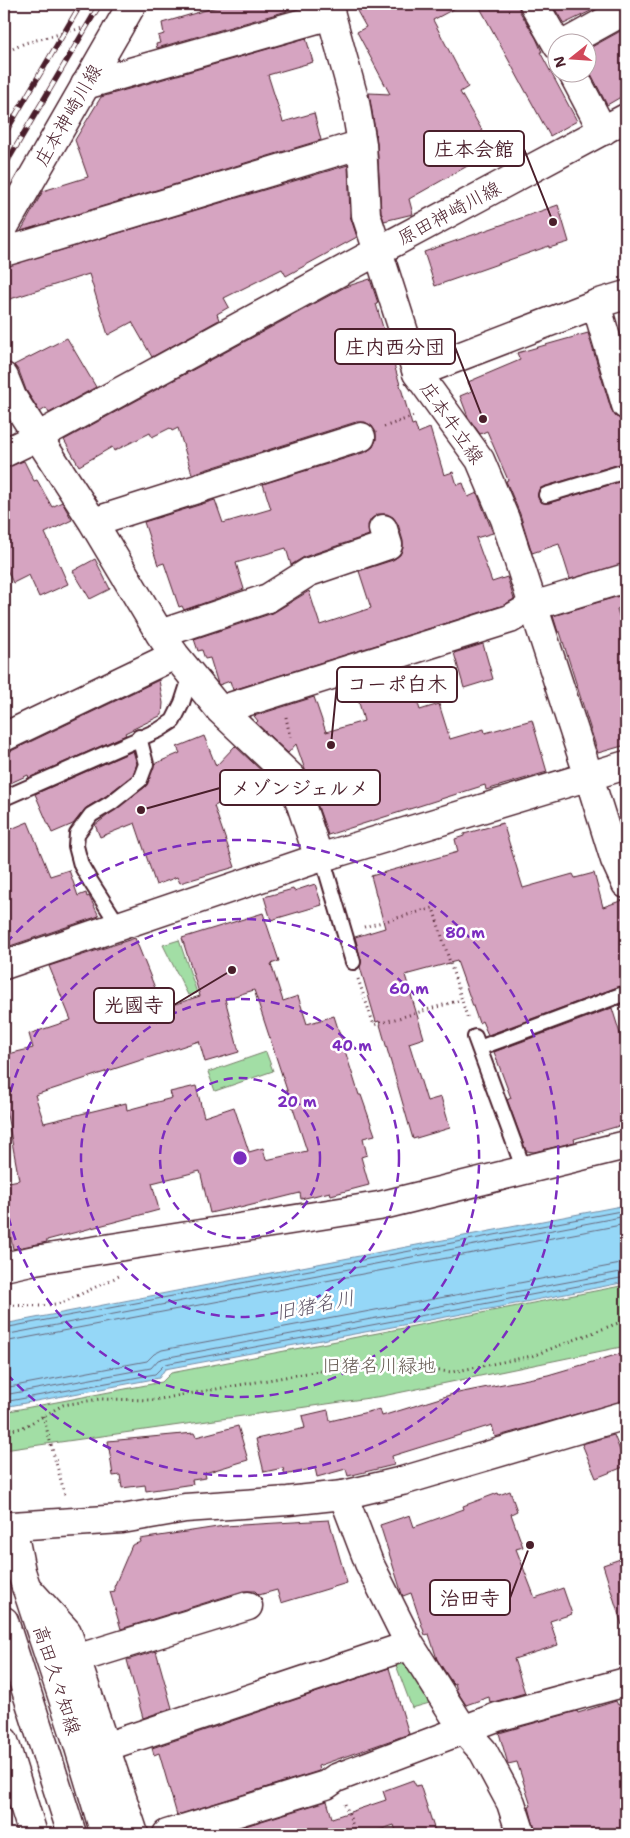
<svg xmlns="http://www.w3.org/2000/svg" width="630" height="1838" font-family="'Shantell Sans','Klee One',sans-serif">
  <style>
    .green { fill: #a2dea5; stroke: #767e68 }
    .water { fill: #95d7f7; stroke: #778da5 }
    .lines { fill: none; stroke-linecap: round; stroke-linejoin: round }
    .shore { stroke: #68697d; stroke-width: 1 }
    .building { fill: #d6a4c1; stroke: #4a1f2b; fill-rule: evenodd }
    .service-casing { stroke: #4a1f2b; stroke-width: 18 }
    .minor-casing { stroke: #4a1f2b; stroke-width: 31 }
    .tertiary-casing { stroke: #4a1f2b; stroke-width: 31 }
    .secondary-casing { stroke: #4a1f2b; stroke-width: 31 }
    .path { stroke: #4a1f2b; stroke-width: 3; stroke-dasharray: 1 4; stroke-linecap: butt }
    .service { stroke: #fff; stroke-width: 14 }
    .minor { stroke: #fff; stroke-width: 28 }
    .tertiary { stroke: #fff; stroke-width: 28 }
    .secondary { stroke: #fff; stroke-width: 28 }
    .rail-casing { stroke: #4a1f2b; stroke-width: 5.5 }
    .rail { stroke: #fff; stroke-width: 4; stroke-dasharray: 11; stroke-linecap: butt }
    .tertiary-bridge-casing { stroke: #4a1f2b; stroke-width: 31; stroke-linecap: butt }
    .tertiary-bridge { stroke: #fff; stroke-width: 28 }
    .ring { fill: none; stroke: #7b2cbf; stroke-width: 2.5; stroke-dasharray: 9 6 }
    .labels { text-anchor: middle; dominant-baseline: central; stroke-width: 5; stroke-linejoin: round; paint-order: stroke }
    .street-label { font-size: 19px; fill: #4a1f2b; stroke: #fff }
    .park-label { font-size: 19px; fill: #645850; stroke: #fff }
    .water-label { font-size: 20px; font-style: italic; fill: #605668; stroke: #fff }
    .centre { fill: #7b2cbf; stroke: #fff; stroke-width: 2.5 }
    .ring-label { font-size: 15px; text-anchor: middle; font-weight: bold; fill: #7b2cbf; stroke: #fff; stroke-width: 5; stroke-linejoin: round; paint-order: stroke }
    .leader { fill: none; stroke: #4a1f2b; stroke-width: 2 }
    .callout-dot { fill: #4a1f2b; stroke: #fff; stroke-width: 2 }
    .callout { fill: #fff; stroke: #4a1f2b; stroke-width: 2 }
    .callout-label { font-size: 20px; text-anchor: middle; font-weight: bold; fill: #4a1f2b }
  </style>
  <rect width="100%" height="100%" fill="#fff"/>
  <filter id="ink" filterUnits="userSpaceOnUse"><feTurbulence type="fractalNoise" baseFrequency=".02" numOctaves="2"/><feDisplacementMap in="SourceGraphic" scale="10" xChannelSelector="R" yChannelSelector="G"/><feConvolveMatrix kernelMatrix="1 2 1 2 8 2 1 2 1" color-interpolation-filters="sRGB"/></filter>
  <g filter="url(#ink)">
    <path class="green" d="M179,940L197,993L188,995L163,945Z
      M266,1052L273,1071L215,1091L208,1072Z
      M626,1285V1346L383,1396L4,1450V1412L162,1382L171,1373Z
      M402,1654L433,1702L412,1708L393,1657Z"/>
    <path class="water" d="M626,1205V1282L500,1307L165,1369L159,1378L4,1407V1324Z"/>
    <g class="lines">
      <path class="shore" d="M4,1328L626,1210
        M4,1335L626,1216
        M4,1342L626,1224
        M4,1388L147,1361L154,1354L162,1350L626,1263
        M4,1395L151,1368L158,1360L164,1358L626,1271
        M4,1402L155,1374L165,1364L626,1277"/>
    </g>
    <path class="building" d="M226,4H285L287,11L157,48L156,44L160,43L158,36L164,34L162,23Z
      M353,4H463L433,20L468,87L460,92L494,151L409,199L413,214L384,221L381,212L377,142L369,93L390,94L357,32L366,27Z
      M478,4H518L520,12L536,38L542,52H540L577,121L550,136Z
      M552,4H605L564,24Z
      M626,28V94L607,105L588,68V49Z
      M306,38L313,62L268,75L283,122L314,113L321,140L21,231L43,191L88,177L75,140L101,97Z
      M348,165L350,216L357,237L286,276L282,269L224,298L229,307L217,314L219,320L152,357L132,322L108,335L89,274L4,301V267Z
      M558,205L569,242L549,248V246L435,286L424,252Z
      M370,279L378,303L376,304L412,425L415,424L418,433L430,428L444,475L453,472L457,485L463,483L468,497L477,493L493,533L476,538L492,582L507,577L514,599L504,605L233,690L230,681L219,685L218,684L210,658L205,659L202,650L198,651L194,639L273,613L309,591L320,625L371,608L359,571L393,560L400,555L403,548V541L398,524L393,517L387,514H378L371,519L368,525L369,535L304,557L291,565L286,548L236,563L244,589L184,610L182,606L179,607L164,563L158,565L144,522L215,500L223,523L271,509L263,484L366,452L373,447L376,440V432L372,426L365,422H356L192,474L178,428L172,431L170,428L152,437L150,433L114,451L112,447L79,466L64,440L345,287Z
      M588,333L611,409L616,417L626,420V462L543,487L539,489L538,497L540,502L549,503L626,480V563L570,579L559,544L532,553L520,514L506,481L508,480L487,431L480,434L468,417L460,396L472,391L468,382L520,360L517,353Z
      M67,338L96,387L49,413L46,408L40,412L26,390L19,371L14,365Z
      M24,461L34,481L37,480L52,507L62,502L72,520L45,533L68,584L39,597L29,575L13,583L4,563V468Z
      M95,559L110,589L90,599L73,571Z
      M626,594V606L617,609L626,640V745L598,753L560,632H558L553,616Z
      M483,644L493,679L464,688L454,653Z
      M407,668L420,710L439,704L450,739L484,729L485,733L532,720L547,772L486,790L485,785L328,835L296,744L288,753L256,723L258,721L254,716L314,697L326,732L364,721L354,684Z
      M159,680L163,703L162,715L125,733L126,735L29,778L28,775L4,786V752L11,751Z
      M204,736L216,766L235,746L267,776L254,789L214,806L235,867L180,883L177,877L156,885L135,823L100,837L95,825L145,787L154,764L180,753L177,747Z
      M133,751L137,764L133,775L106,796L86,808L73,824L52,833L35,794Z
      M28,822L50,876L69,870L78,896L86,893L87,897L89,896L99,916L4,948V832Z
      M503,823L523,888L573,874L575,878L594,873L603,907L626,899V984L488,1035L482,1021L479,1023L457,961L405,975L424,1038L409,1043L427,1101L441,1097L450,1128L413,1139L379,1021L376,1022L360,967L361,960L355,937L385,928L371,876L458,852L455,839L464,836V834Z
      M315,884L322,905L271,920L264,897L293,889L294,891Z
      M263,913L279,961L271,964L283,1001L298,996L307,1024L334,1016L359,1095H361L375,1135L363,1138L367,1155L361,1157L369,1185L331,1195L330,1192L301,1199L300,1193L240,1208V1206L210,1213L200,1171L152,1183L159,1210L47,1240V1242L13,1249L4,1204V1183L19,1180L4,1098V1055L33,1048L29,1034L71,1020L49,966L135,938L163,1008L200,996L182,938ZM254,990L307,1151L266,1160L263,1148L249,1152L234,1107L204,1117L196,1086L170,1092L172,1098L127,1110L126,1103L44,1123L35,1095L199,1041L205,1062L239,1052L225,999Z
      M612,1008L626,1053V1124L574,1139L575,1142L534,1152L526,1151L507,1100L511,1098L494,1052Z
      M626,1352V1400L495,1437L492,1425L392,1456L394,1465L348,1476L346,1469L317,1477L315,1468L285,1475L283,1468L264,1472L256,1439L305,1428L302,1416L328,1410L330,1421L380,1409L382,1416L453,1394L548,1375Z
      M238,1426L248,1460L205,1473L206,1478L192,1480L193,1484L146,1491L145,1485L122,1488L120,1475L113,1476L108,1441L194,1433L196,1437Z
      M614,1435L626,1466L596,1478L582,1444Z
      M510,1491L517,1511L511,1514L523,1547L516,1549L535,1598L563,1588L572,1614L550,1621L558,1645L514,1659L525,1693L490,1703L489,1697L466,1705L457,1691L455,1683L453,1684L437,1659L429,1634L425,1635L411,1593L403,1596L402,1594L380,1525L410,1515L414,1527L464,1509L463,1506L498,1493L499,1495Z
      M329,1520L347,1583L281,1603L277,1590L259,1595L255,1591H243L121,1629L110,1592L115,1591L114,1587L132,1545L141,1542L140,1539L224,1526Z
      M626,1557V1624L622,1625L603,1565Z
      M156,1651L172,1708L143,1718L127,1660Z
      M389,1668L409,1734L318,1766L319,1771L177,1815L159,1753L154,1755L152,1748Z
      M616,1701L618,1705L626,1703V1834H536L529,1807L531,1806L517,1762L508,1764L499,1733L577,1711L578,1713Z
      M413,1780L416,1786L420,1785L436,1834H397L394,1825L367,1834H219L327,1801L332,1818L386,1800L383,1791Z"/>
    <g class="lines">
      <defs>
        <path id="service" d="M546,495L626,471
          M4,798L159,730L173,721L182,703L191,675
          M322,857L353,962
          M119,926L89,879L81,865L76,846L77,834L91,815L111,803L140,780L146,764L139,737
          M475,1037L524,1170
          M479,1048L626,993"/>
        <path id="minor" d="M328,4L355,102L362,144L366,215L378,251
          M534,4L558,46
          M568,42L626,10
          M572,72L603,131
          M85,85L331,15
          M4,252L362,144
          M596,304L626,405
          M417,373L596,304L626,295
          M4,377L12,397L93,522L160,634L175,655L220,710L292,778L319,858
          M93,522L361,437
          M160,634L268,598L309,572L388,545L383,529
          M220,710L510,619L533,606L626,578
          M4,737L175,655
          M4,965L319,858L626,765
          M4,1267L35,1260L379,1206L626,1145
          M343,1495L369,1563L410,1645L463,1729L483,1751L511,1803L521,1834
          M76,1659L248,1606
          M105,1747L410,1645
          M167,1834L326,1785L336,1778L497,1717L626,1682"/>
        <path id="tertiary" d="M4,227L116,32
          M378,251L626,118
          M12,1526L122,1519L185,1508L288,1501L343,1495L402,1481L626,1415
          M26,1587L67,1632L134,1834
          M4,1741L33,1834"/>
        <path id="secondary" d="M4,453L37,437L378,251L417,373L480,460L505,519L589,777L615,860L626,884
          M12,1526L21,1571L78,1744L105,1834
          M4,1621L72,1834"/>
      </defs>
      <use href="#service" class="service-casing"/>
      <use href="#minor" class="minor-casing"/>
      <use href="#tertiary" class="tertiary-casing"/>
      <use href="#secondary" class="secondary-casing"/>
      <path class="path" d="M158,8L172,4
        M4,53L25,43L86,27
        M384,427L414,416
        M286,717L290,737
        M364,927L433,908L468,1020
        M358,979L374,1025L461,1000
        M4,1305L41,1306L62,1303L119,1276
        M43,1416L65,1495
        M4,1431L22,1428L63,1405L100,1399L154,1400L359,1364L452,1372L532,1356L626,1320
        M624,1657L626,1638
        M345,1804L356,1834"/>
      <use href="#service" class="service"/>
      <use href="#minor" class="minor"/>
      <use href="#tertiary" class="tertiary"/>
      <use href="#secondary" class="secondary"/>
      <defs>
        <path id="rail" d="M4,135L81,4
          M4,167L100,4"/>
      </defs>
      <use href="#rail" class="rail-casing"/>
      <use href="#rail" class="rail"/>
      <defs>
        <path id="tertiary-bridge" d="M116,32L132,4"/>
      </defs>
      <use href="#tertiary-bridge" class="tertiary-bridge-casing"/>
      <use href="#tertiary-bridge" class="tertiary-bridge"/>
    </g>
  </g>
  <g class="ring">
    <circle cx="240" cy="1158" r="80"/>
    <circle cx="240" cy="1158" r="159"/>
    <path d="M4 1121A239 239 0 1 1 4 1195"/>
    <path d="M6 943A318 318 0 1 1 6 1373"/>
  </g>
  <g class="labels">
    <g class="street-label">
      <text transform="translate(68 115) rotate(-60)">庄本神崎川線</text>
      <text transform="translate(449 213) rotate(-28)">原田神崎川線</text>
      <text transform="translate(452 423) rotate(55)">庄本牛立線</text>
      <text transform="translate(57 1680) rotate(72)">高田久々知線</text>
    </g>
    <g class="park-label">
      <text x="379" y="1365">旧猪名川緑地</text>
    </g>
    <g class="water-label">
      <text transform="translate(315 1305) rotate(-11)">旧猪名川</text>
    </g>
  </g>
  <circle cx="240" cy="1158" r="8" class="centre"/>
  <g class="ring-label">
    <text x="465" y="938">80 m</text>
    <text x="409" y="994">60 m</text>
    <text x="352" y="1051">40 m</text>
    <text x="297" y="1107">20 m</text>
  </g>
  <path class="leader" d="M553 222L524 149M483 419L455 347M331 745L337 684M141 810L220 788M232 970L174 1005M530 1545L510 1598"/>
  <g class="callout-dot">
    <circle cx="553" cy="222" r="5"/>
    <circle cx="483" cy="419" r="5"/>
    <circle cx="331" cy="745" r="5"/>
    <circle cx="141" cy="810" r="5"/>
    <circle cx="232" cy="970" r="5"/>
    <circle cx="530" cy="1545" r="5"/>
  </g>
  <g class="callout">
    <rect x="424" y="131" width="100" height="35" rx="5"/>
    <rect x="335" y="329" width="120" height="35" rx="5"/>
    <rect x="337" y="667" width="120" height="35" rx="5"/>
    <rect x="220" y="770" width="160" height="35" rx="5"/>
    <rect x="94" y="988" width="80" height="35" rx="5"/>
    <rect x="430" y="1580" width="80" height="35" rx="5"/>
  </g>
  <g class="callout-label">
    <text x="474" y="156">庄本会館</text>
    <text x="395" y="354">庄内西分団</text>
    <text x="397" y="691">コーポ白木</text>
    <text x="300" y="795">メゾンジェルメ</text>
    <text x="134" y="1012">光國寺</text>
    <text x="470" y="1605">治田寺</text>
  </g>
  <rect width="630" height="1838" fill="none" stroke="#fff" stroke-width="20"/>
  <rect x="10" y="10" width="610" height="1818" fill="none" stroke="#4a1f2b" stroke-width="2" filter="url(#ink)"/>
  <g transform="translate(572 58) rotate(253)"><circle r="24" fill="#ffffff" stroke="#b7a5aa"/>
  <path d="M0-4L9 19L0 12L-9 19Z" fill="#d1495b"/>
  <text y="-8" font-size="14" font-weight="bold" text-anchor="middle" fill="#4a1f2b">N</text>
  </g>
</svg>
